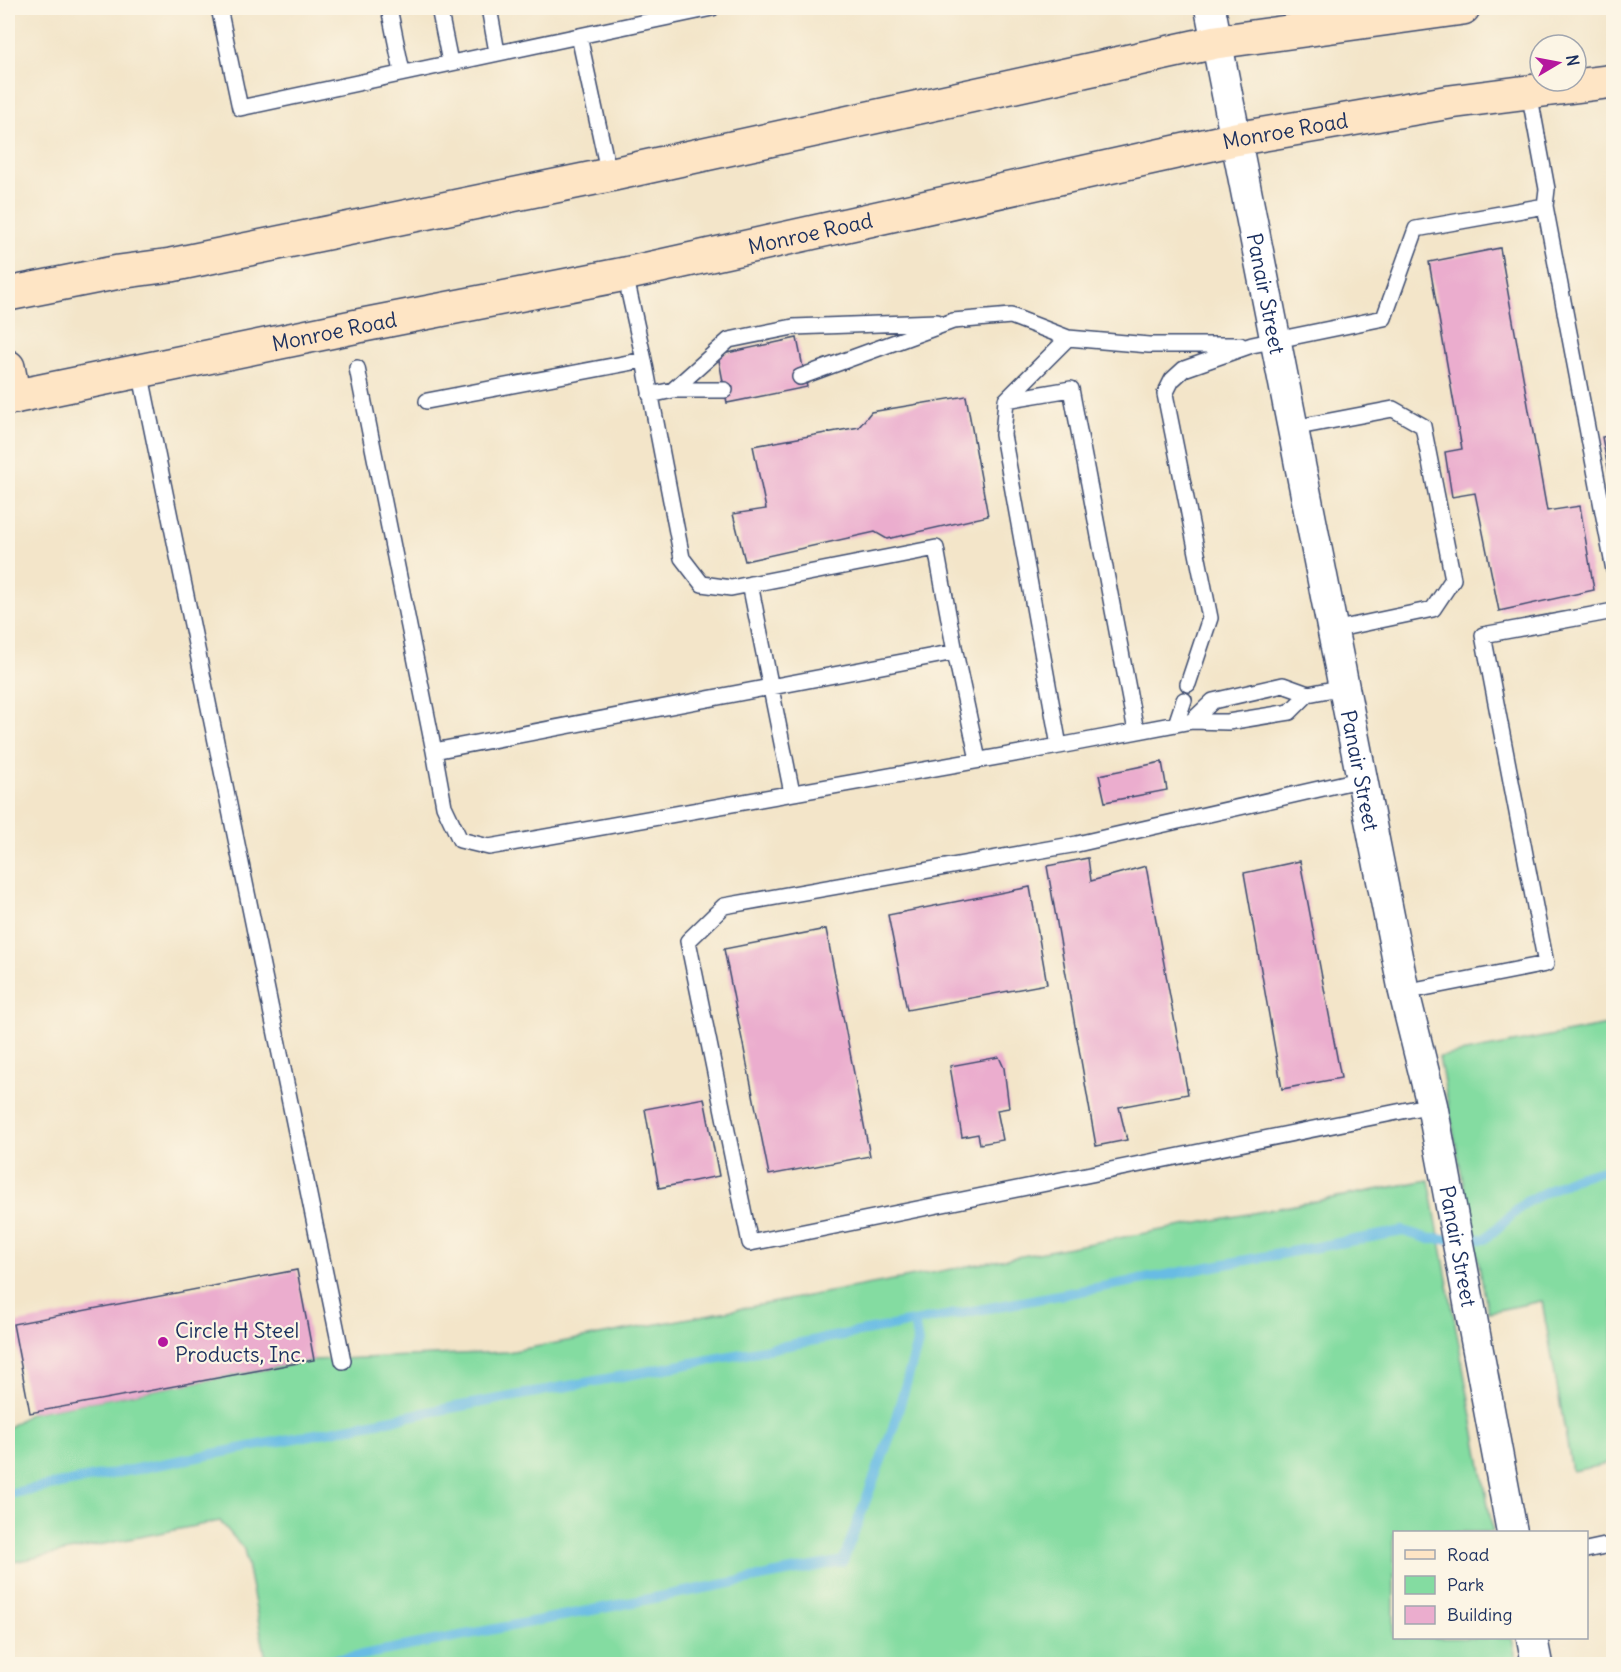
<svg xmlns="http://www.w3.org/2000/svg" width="1621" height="1672" font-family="Delius,sans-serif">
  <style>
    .green { fill: #84dca1; stroke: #508680; stroke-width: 1.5 }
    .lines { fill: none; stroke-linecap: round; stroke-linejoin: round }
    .stream { stroke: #68bce4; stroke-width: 10 }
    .building { fill: #ebadce }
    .lane-casing { stroke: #3b4a6e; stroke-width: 18 }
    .street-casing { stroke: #3b4a6e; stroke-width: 33 }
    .secondary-casing { stroke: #3b4a6e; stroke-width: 36 }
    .lane { stroke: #fff; stroke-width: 15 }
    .street { stroke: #fff; stroke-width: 30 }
    .secondary { stroke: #fee5c5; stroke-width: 33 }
    .poi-dot { fill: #b5179e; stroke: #fcf5e5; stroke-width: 2 }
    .labels { text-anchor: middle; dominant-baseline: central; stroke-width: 4.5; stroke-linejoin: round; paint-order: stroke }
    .street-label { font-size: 21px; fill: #1b2f5e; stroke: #fcf5e5 }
    .poi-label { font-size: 21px; fill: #1b2f5e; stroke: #fcf5e5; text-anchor: start }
  </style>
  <rect width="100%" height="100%" fill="#fcf5e5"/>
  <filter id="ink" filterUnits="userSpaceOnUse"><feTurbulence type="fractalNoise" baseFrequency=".0167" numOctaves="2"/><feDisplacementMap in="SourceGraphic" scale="12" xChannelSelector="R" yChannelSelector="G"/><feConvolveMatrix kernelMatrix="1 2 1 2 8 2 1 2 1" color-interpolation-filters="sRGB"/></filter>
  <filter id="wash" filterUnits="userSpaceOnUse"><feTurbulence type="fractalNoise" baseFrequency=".008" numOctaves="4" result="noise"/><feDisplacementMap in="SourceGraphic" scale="24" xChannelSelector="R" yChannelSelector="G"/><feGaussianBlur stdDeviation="1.35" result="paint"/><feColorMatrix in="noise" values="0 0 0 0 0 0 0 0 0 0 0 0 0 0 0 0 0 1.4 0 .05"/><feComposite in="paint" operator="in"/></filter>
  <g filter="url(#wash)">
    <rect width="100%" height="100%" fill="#f3e5c9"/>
    <path class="green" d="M1613,1024V1463L1572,1471L1542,1301L1488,1312L1439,1057Z
      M1429,1180L1493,1532H1394V1638H1512L1517,1664H267L244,1549L220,1521L8,1563V1428L30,1413L314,1360L508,1352Z"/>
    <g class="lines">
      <path class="stream" d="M8,1494L434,1411L1403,1231L1430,1239H1485L1526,1202L1574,1178L1614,1167
        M316,1664L843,1561L893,1428L918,1343L914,1322"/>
    </g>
    <g id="blocks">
      <path class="building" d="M1500,248L1547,511L1580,506L1594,590L1499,611L1475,493L1452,497L1445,452L1462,449L1429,262Z
        M797,338L807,387L727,403L718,355Z
        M966,396L988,516L887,539L875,532L745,561L733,514L766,509L753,446L859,427L871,412Z
        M1614,435V488L1612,489L1602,437Z
        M1162,762L1167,790L1105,802L1099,775Z
        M1088,858L1091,881L1146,866L1188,1094L1119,1107L1127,1140L1096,1146L1047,866Z
        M1300,861L1341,1078L1282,1089L1244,873Z
        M1030,887L1047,984L907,1010L888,915Z
        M826,929L870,1156L769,1175L724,949Z
        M999,1057L1004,1068L1009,1108L997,1110L1003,1140L980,1144L978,1134L962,1137L950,1066Z
        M704,1098L719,1176L659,1188L645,1109Z
        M297,1270L314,1360L30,1413L13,1324Z"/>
    </g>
  </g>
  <g filter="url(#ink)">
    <use href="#blocks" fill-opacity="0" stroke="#3b4a6e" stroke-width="1.5"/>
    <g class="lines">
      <defs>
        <path id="lane" d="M219,8L240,108L579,36
          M389,8L402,72
          M439,8L450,62
          M489,8L497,52
          M1529,92L1547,189L1545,206
          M609,175L579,36L712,8
          M625,274L644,360L682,558L702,584L731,588L936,548L955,652
          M357,368L434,751L444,806L460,840L489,847L1059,746L1192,721L1228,722L1290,712L1308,694L1344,687
          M140,371L343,1361
          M800,377L953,321L1011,316L1068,338L1149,345H1240
          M673,390L729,340L793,327L937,322
          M650,395L673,390H725
          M1006,400L1071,389L1136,731
          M427,401L644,360
          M1293,428L1393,409L1423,426L1453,579L1433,609L1333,630
          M750,584L792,793
          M1188,684L1210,618L1165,394L1172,380L1184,369L1252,345L1384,318L1416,229L1545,206L1614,570
          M1192,721L1213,701L1283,685L1308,694
          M1176,724L1184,700
          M1059,746L1003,435L1006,400L1068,338
          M434,751L955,652L978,760
          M1363,779L1077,844L724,906L688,941L750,1243L1432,1105
          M1404,992L1546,964L1483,635L1614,611
          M1586,1550L1614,1544"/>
        <g id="street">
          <path id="s1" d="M1210,8L1404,992L1432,1105L1512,1532"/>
          <path d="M1532,1638L1537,1664"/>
        </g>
        <g id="secondary">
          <path d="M8,294L119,272L171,265L609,175L1216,42L1463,8"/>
          <path d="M8,367L14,397"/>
          <path id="s2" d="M8,398L358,326L625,274L1235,139L1450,102L1614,81"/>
        </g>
      </defs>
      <use href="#lane" class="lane-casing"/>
      <use href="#street" class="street-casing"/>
      <use href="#secondary" class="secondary-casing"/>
      <use href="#lane" class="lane"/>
      <use href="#street" class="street"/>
      <use href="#secondary" class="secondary"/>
    </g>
  </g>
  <circle class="poi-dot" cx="163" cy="1342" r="6"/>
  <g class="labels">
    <g class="street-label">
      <text stroke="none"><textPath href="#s2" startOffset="1305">Monroe Road</textPath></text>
      <text stroke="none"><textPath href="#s2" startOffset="819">Monroe Road</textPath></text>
      <text stroke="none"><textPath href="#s1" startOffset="291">Panair Street</textPath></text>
      <text stroke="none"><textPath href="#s2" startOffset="333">Monroe Road</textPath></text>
      <text stroke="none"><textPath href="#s1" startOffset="777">Panair Street</textPath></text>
      <text stroke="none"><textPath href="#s1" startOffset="1263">Panair Street</textPath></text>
    </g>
    <g class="poi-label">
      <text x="175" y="1330">Circle H Steel<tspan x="175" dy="24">Products, Inc.</tspan></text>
    </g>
  </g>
  <rect width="1621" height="1672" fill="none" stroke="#fcf5e5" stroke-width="30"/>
  <rect x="1393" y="1531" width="195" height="108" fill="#fcf5e5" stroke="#a2a6af" stroke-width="1.5"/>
  <rect x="1405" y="1550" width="30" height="9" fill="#fee5c5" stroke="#a2a6af" stroke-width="1.5"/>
  <text x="1447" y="1561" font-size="18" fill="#1b2f5e">Road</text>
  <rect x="1405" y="1576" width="30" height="18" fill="#84dca1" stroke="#a2a6af" stroke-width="1.5"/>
  <text x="1447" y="1591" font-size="18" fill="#1b2f5e">Park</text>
  <rect x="1405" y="1606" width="30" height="18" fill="#ebadce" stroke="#a2a6af" stroke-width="1.5"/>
  <text x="1447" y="1621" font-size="18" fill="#1b2f5e">Building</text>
  <g transform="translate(1558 63) rotate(80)"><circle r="28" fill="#fcf5e5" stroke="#a2a6af" stroke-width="1.5"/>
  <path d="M0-4.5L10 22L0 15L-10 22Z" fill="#b5179e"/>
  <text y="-9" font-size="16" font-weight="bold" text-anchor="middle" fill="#1b2f5e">N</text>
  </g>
</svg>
